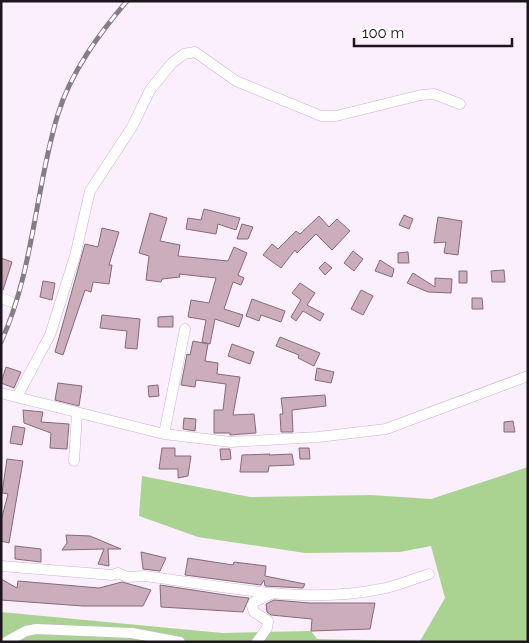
<svg xmlns="http://www.w3.org/2000/svg" width="529" height="643" font-family="Raleway,sans-serif">
  <style>
    .green { fill: #aad290 }
    .building { fill: #cbadbb; stroke: #866a78 }
    .lines { fill: none; stroke-linecap: round; stroke-linejoin: round }
    .minor-casing { stroke: #c7b4cd; stroke-width: 11 }
    .minor { stroke: #fff; stroke-width: 10 }
    .rail-casing { stroke: #857c88; stroke-width: 5 }
    .rail { stroke: #fff; stroke-width: 3; stroke-dasharray: 9; stroke-linecap: butt }
  </style>
  <rect width="100%" height="100%" fill="#fbeffe"/>
  <path class="green" d="M528,467V642H1V612L222,633L311,631L317,639L420,641L445,598L431,546L400,552L305,553L198,537L139,516L142,476L250,497L371,495L431,499Z"/>
  <path class="building" d="M204,209L240,218L236,230L218,224L216,234L186,229L188,218L201,220Z
    M150,213L167,218L160,241L180,245L178,256L228,261L234,247L247,253L238,275L244,278L241,285L233,282L224,309L243,315L239,327L215,319L210,344L202,342L206,320L188,317L191,300L209,303L216,278L179,274L180,277L162,279L161,282L146,280L149,256L139,253Z
    M404,215L413,219L409,229L399,225Z
    M319,216L329,227L337,219L350,231L332,250L316,234L297,253L295,250L281,268L263,255L272,244L278,249L296,231L300,234Z
    M438,217L462,221L458,255L444,253L446,242L434,243Z
    M242,224L253,227L248,239H237Z
    M102,228L119,232L109,265H112L109,284L93,282L91,292L85,290L63,355L55,352L85,244L98,247Z
    M353,251L363,259L354,271L344,263Z
    M408,252L409,263H398V253Z
    M1,258L12,262L3,290H1Z
    M380,260L394,269L392,277L375,271Z
    M325,262L332,268L325,275L319,268Z
    M504,270L505,282H492L491,271Z
    M459,271H467V283H459Z
    M413,273L435,287V278L452,279L451,293L428,292L407,283Z
    M43,281L55,283L52,300L40,297Z
    M300,283L315,293L307,305L324,314L320,321L303,311L296,321L291,317L301,300L292,293Z
    M361,290L373,296L363,315L351,309Z
    M472,298H482L483,309H472Z
    M252,299L285,311L281,322L261,315L259,321L246,316Z
    M102,315L140,319L137,349L125,348L127,331L100,328Z
    M173,316V327H158V317Z
    M280,337L320,353L314,366L298,358L299,355L276,346Z
    M193,341L208,344L205,361L218,363L217,374L240,377L233,415L254,414L256,433L230,435V433H214V410H223L226,384L196,380L195,387L181,385L187,354L190,355Z
    M232,344L254,352L250,364L228,356Z
    M6,367L21,372L14,388L1,383Z
    M317,368L334,372L331,383L315,380Z
    M58,383L82,386L79,406L55,400Z
    M158,385L159,396L149,397L148,386Z
    M325,395L326,406L292,410L293,432H281L280,414H283L281,398Z
    M23,410L43,412L41,422L69,424L67,449L50,448L51,433L24,423Z
    M184,418L196,419L195,431L183,429Z
    M513,421L515,432H504V422Z
    M13,426L25,428L22,445L10,443Z
    M162,448H175V456H191L188,476L178,478V469H159Z
    M299,448H309L310,459H300Z
    M220,449H230L231,459L221,460Z
    M270,454L269,455L292,454L294,465L269,466L268,472H240L242,455Z
    M7,459L23,461L9,543L1,541V521L8,494L2,493Z
    M66,535L90,536L121,549H108L109,566L98,564L104,549L62,550L67,543Z
    M15,546L41,549V562L15,559Z
    M141,552L166,558L160,571L143,569Z
    M188,558L233,565L234,562L266,566L265,576L305,584L303,588L265,586L264,580L261,585L185,575Z
    M1,579L17,588L18,581L99,588L122,582L151,590L143,606H83L1,600Z
    M160,585L232,596L249,598L243,612L161,607Z
    M274,600L310,603H375L370,629L311,631L312,619L271,615L267,612L266,604Z"/>
  <g class="lines">
    <defs>
      <path id="minor" d="M1,298L11,302
        M1,393L164,434L231,442L318,437L386,429L528,376
        M17,397L50,335L75,256L90,191L132,127L150,90L172,63L184,54L195,52L236,81L321,116H336L421,95L434,94L460,104
        M164,434L185,329
        M74,461L77,414
        M1,566L112,575L118,573L127,577L145,576C222,586 303,605 381,589C397,586 413,579 429,574
        M6,642L26,631L36,629L132,633L180,642
        M257,642L267,628L268,621L254,612L252,606L254,602L271,594"/>
    </defs>
    <use href="#minor" class="minor-casing"/>
    <use href="#minor" class="minor"/>
    <defs>
      <path id="rail" d="M1,342C34,270 35,189 58,114C71,72 99,34 127,1"/>
    </defs>
    <use href="#rail" class="rail-casing"/>
    <use href="#rail" class="rail"/>
  </g>
  <rect width="529" height="643" fill="none" stroke="#1c151e" stroke-width="5"/>
  <path d="M354 38v8h158v-8" fill="none" stroke="#1c151e" stroke-width="2.5"/>
  <text x="362" y="38" font-size="15" fill="#1c151e" stroke="#ffffff" stroke-width="4" paint-order="stroke">100 m</text>
</svg>
